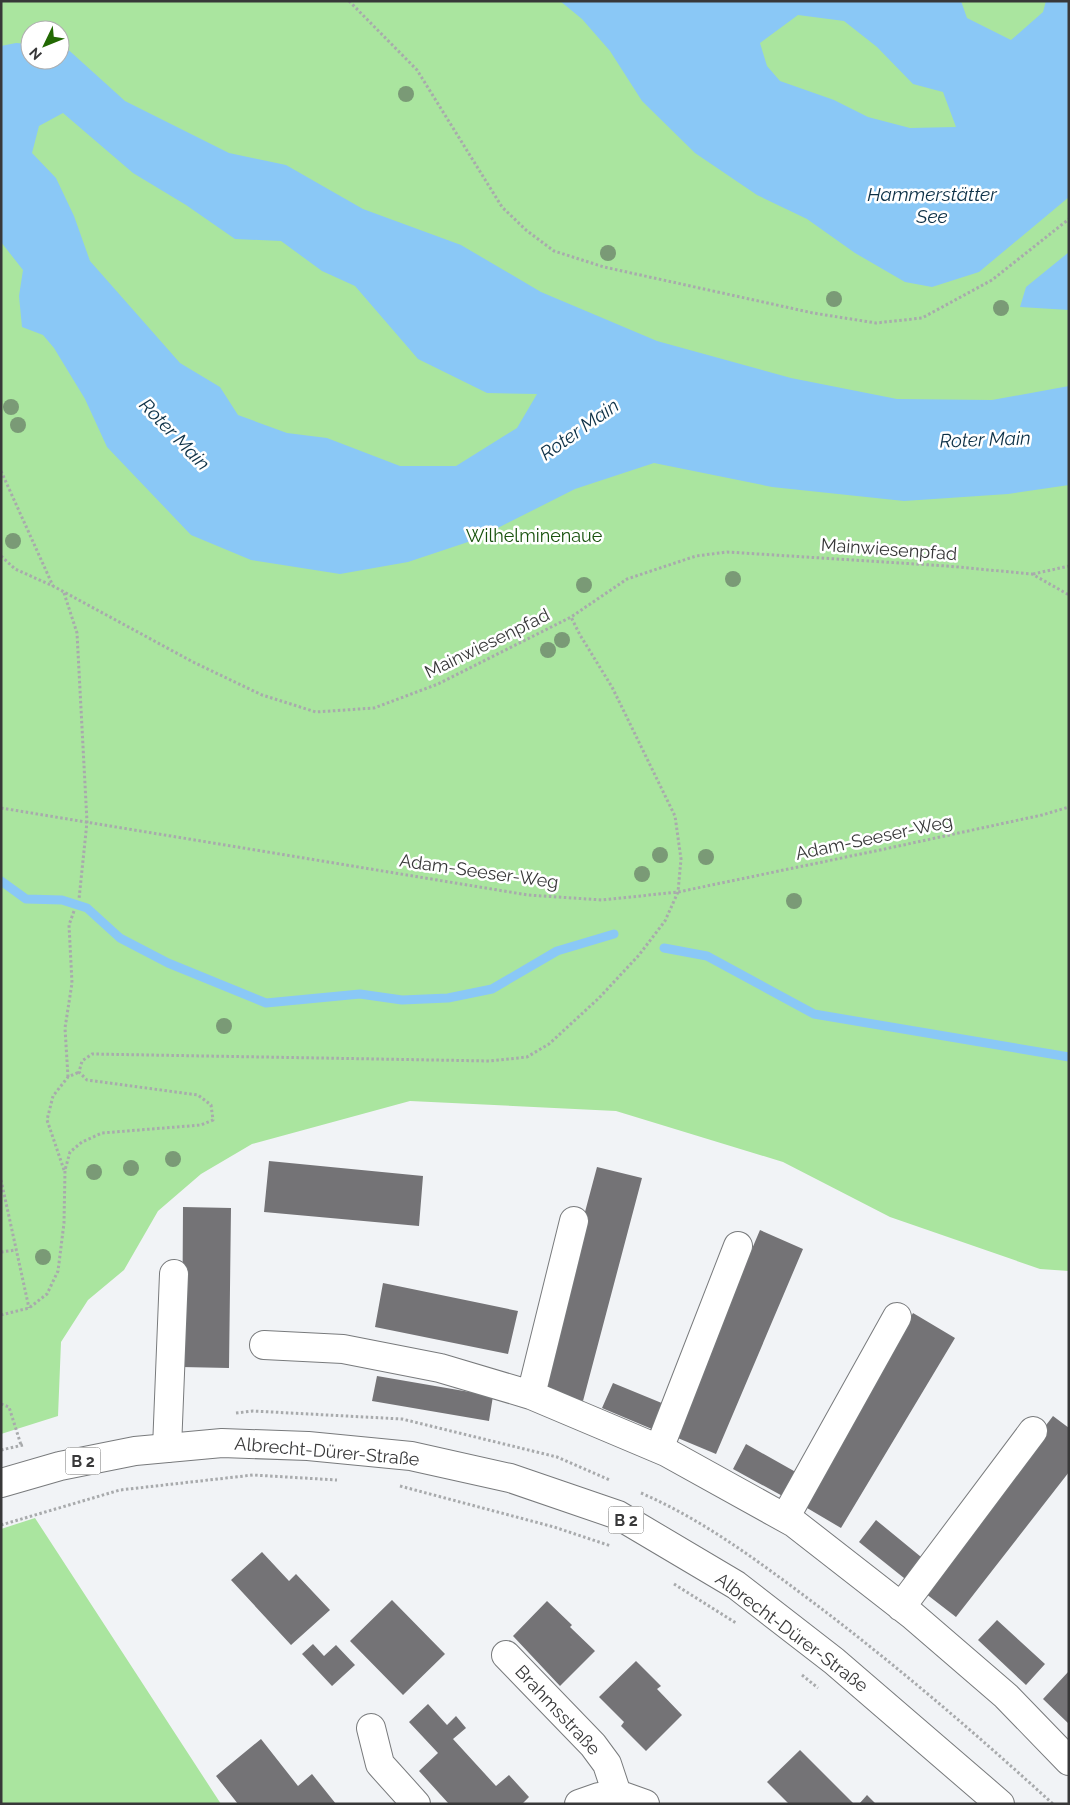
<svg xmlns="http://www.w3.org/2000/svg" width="1070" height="1805" font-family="Raleway,sans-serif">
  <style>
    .green { fill: #aae59f; fill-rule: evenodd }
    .water { fill: #8ac8f6; fill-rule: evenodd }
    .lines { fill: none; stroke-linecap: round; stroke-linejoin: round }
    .stream { stroke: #8ac8f6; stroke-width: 9 }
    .building { fill: #747376 }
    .minor-casing { stroke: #787a7c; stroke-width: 30 }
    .major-casing { stroke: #787a7c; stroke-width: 30 }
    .path { stroke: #a8aaac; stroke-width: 3; stroke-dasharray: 2.5 2.5; stroke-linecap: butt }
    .minor { stroke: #fff; stroke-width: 28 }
    .major { stroke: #fff; stroke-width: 28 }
    .tree { fill: #7a9a76 }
    .labels { text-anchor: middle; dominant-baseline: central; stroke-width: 5; stroke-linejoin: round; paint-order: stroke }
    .shield { fill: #fff; stroke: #747474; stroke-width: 1 }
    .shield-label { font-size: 16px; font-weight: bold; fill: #383839 }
    .park-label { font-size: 18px; fill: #18520d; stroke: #fff }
    .street-label { font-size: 18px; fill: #383839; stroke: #fff }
    .water-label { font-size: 19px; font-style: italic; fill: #0d3147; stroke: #fff }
  </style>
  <rect width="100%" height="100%" fill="#f1f3f6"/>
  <path class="green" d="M1,1H1069V1271L1040,1269L890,1217L783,1162L616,1111L410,1101L252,1144L201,1174L158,1211L124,1270L88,1300L61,1342L58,1416L1,1434ZM30,30H60V60H30Z
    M35,1518L221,1804H1V1529Z"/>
  <path class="water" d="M560,1H961L967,18L1011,40L1043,12L1046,1H1069V197L979,272L932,287L905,282L855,253L807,219L757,195L695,153L642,101L610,51L582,19ZM798,15L844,21L877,47L913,84L943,92L956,127L910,128L868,117L834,100L780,81L767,66L760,43Z
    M16,43L30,44V60H60V44H62L125,101L229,153L286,165L363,209L461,245L541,292L657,341L791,378L897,399L992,400L1069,386V485L1008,494L904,501L772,487L654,463L575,489L474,540L408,562L340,574L251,560L191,535L107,447L85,399L54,348L43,335L22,327L19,296L23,270L1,242V46ZM63,113L133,173L186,205L235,239L281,241L322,271L355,286L418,359L487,393L537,394L517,428L456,466H400L327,438L287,433L238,415L220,387L180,363L90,261L74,216L56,178L32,153L39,126Z
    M1069,252V310L1020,307L1026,287Z"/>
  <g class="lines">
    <path class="stream" d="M1,881L26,899L62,900L87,908L120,938L168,963L266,1003L360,994L402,1000L448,998L492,989L557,951L614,934
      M664,948L707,956L814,1014L1069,1057"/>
  </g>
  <path class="building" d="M269,1161L423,1176L419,1226L264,1212Z
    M597,1167L642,1178L583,1401L538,1388Z
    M183,1207L231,1208L229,1368L182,1367Z
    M760,1230L803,1249L716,1454L673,1436Z
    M383,1283L518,1311L508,1354L375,1327Z
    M913,1313L955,1338L841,1528L802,1505Z
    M377,1376L493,1396L489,1421L372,1401Z
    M613,1383L669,1406L659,1432L602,1408Z
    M1053,1416L1069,1428V1472L956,1617L921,1590Z
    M746,1444L801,1475L788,1499L733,1469Z
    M876,1520L926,1561L909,1582L859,1542Z
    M262,1552L289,1581L296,1574L330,1610L291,1645L231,1580Z
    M392,1600L445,1654L403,1695L350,1641Z
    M547,1601L572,1625L570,1627L595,1651L560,1686L513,1636Z
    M997,1620L1045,1664L1026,1685L978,1640Z
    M313,1644L324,1656L336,1645L355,1665L332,1686L302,1654Z
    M636,1661L661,1686L657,1689L682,1715L646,1751L621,1726L624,1722L599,1697Z
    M1069,1671V1724L1043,1699Z
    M428,1704L447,1725L456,1716L466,1728L453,1739L496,1786L509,1775L529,1797L522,1804H449L419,1771L438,1753L409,1722Z
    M261,1739L298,1786L312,1774L336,1804H238L216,1776Z
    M800,1750L854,1804H789L767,1782Z
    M867,1795L876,1804H859Z"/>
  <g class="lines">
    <defs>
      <path id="minor" d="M264,1345L343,1349L440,1368L531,1395L666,1452L794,1523L912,1615L1006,1696L1069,1761
        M531,1395L574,1221
        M167,1448L174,1274
        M659,1449L738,1246
        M785,1518L897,1317
        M901,1607L1033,1431
        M506,1655L593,1745L607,1764L617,1794
        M371,1728L380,1764L416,1804
        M579,1804L599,1797L617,1794L645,1804"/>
      <path id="major" d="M1,1483L60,1466L135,1451L222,1443L308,1446L411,1456L510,1478L618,1515L736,1585L834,1661L1000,1804"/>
    </defs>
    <use href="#minor" class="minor-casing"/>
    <use href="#major" class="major-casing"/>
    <path class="path" d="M349,1L417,70L502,207L526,230L554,251L604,267L813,313L876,323L922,318L992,280L1069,219
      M1,471L53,586
      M1,556L15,569L53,586L193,662L262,695L316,712L374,708L438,684L571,617L627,579L696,556L727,552L947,566L1032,574L1069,595
      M1033,574L1069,566
      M64,593L77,633L87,822L79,899
      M1,808L528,895L602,900L678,892L880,850L1042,815L1069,807
      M68,1077L65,1028L72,983L69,925L74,911
      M64,1170L47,1120L53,1096L68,1077L79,1072
      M1,1180L29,1308
      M1,1252L16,1250
      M1,1315L29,1308L47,1294L58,1271L64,1223L65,1170L70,1152L82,1142L102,1133L201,1125L213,1120L211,1105L198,1095L87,1080L79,1072L82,1061L92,1054L490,1061L527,1057L549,1044L599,998L639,955L665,921L678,892L681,859L675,816L612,687L580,635L571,617
      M1,1404L9,1407L21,1445
      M236,1413L253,1411L402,1419L557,1457L610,1480
      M1,1450L23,1445
      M400,1486L554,1527L611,1546
      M641,1493C699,1518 751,1556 802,1594C889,1659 972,1730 1053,1804
      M1,1525L120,1490L253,1475L337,1480
      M674,1584L736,1623
      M802,1675L818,1688"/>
    <use href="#minor" class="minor"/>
    <use href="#major" class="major"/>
  </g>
  <g class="tree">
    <circle cx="406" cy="94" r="8"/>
    <circle cx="608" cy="253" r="8"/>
    <circle cx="834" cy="299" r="8"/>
    <circle cx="1001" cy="308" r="8"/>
    <circle cx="11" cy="407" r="8"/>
    <circle cx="18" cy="425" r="8"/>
    <circle cx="13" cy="541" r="8"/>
    <circle cx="733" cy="579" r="8"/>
    <circle cx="584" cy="585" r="8"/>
    <circle cx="562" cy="640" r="8"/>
    <circle cx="548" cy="650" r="8"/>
    <circle cx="660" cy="855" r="8"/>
    <circle cx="706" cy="857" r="8"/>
    <circle cx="642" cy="874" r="8"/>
    <circle cx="794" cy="901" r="8"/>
    <circle cx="224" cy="1026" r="8"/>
    <circle cx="173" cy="1159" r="8"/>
    <circle cx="131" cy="1168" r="8"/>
    <circle cx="94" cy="1172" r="8"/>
    <circle cx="43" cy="1257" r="8"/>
  </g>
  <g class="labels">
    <g class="shield">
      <rect x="65.5" y="1447.5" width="35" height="27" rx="4"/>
      <rect x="608.5" y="1506.5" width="35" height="27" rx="4"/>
    </g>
    <g class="shield-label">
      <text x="83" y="1461">B 2</text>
      <text x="626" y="1520">B 2</text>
    </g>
    <g class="park-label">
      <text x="534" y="535">Wilhelminenaue</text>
    </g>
    <g class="street-label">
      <text transform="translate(889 549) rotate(4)">Mainwiesenpfad</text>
      <text transform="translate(487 643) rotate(-26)">Mainwiesenpfad</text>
      <text transform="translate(874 837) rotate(-12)">Adam-Seeser-Weg</text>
      <text transform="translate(479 871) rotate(8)">Adam-Seeser-Weg</text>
      <text transform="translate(327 1451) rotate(5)">Albrecht-Dürer-Straße</text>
      <text transform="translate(792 1632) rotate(37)">Albrecht-Dürer-Straße</text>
      <text transform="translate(558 1710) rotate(47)">Brahmsstraße</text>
    </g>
    <g class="water-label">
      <text x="932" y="194">Hammerstätter<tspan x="932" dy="22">See</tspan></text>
      <text transform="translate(579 429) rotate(-35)">Roter Main</text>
      <text transform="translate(175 434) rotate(46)">Roter Main</text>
      <text transform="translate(985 439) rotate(-2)">Roter Main</text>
    </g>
  </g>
  <rect width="1070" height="1805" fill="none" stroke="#383839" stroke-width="5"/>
  <g transform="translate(45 45) rotate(227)"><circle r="24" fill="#ffffff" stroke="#afafb0"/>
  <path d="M0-4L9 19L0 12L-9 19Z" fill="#226903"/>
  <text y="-8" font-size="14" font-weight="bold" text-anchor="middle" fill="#383839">N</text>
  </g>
</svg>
